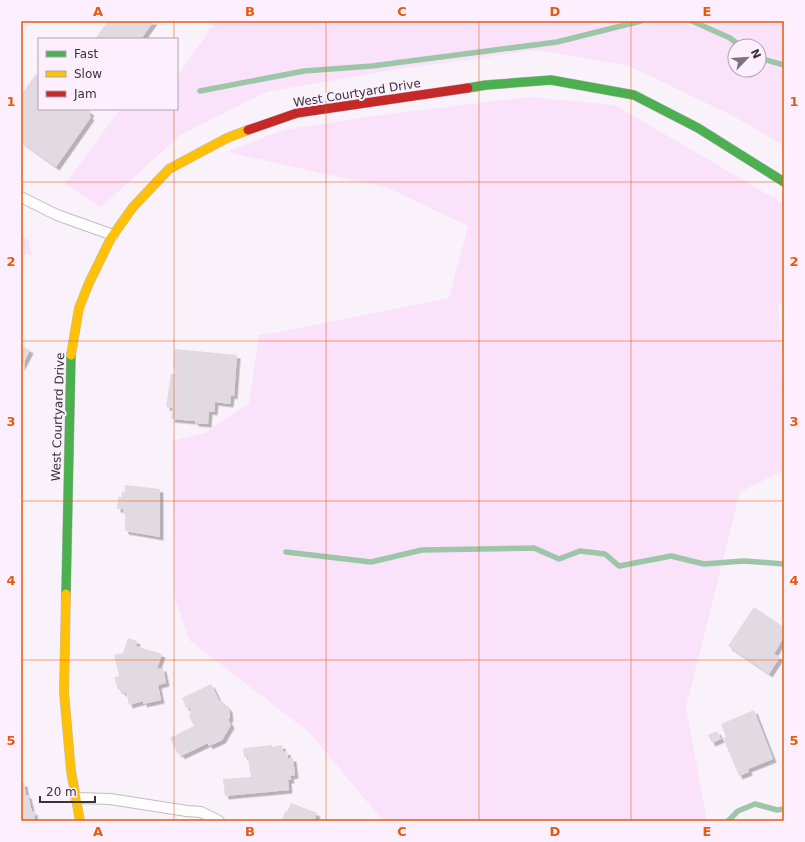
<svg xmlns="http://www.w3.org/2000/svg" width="805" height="842" font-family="'DejaVu Sans',sans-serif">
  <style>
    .green { fill: #fae2fb; fill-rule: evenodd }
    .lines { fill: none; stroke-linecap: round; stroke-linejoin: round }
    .stream { stroke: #9cc6a7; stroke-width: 5.5 }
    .building { fill: #e1dbe1; filter: url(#shadow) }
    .lane-casing { stroke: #c2bdc3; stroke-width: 12 }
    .fast-casing { stroke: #c2bdc3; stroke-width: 10 }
    .slow-casing { stroke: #c2bdc3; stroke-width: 10 }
    .jam-casing { stroke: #c2bdc3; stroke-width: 10 }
    .lane { stroke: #fefdfe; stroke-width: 10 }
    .fast { stroke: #4caf50; stroke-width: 9 }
    .slow { stroke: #ffc107; stroke-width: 9 }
    .jam { stroke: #c62828; stroke-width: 9 }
    .grid { fill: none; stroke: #e8590c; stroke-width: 1; stroke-opacity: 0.55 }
    .labels { text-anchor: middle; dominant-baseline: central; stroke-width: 4; stroke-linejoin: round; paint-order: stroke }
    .street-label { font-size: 12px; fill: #383338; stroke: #fdeffd }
    .neatline { fill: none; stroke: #e8590c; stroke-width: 1.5 }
    .grid-label { font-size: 13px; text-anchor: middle; font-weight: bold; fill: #e8590c }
  </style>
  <defs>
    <filter id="shadow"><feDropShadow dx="3.5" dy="3.5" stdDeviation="0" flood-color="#0004"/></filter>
  </defs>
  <rect width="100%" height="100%" fill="#faf2fa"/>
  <path class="green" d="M216,21H784V146L733,116L629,66L537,50L393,70L266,92L182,134L101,207L65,184L120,109H177V77ZM735,46H759V70H735Z
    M528,97L615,105L784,204V303L778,304L784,407V470L740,492L686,707L707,821H383L310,733L189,640L175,597L172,441L205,433L249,403L259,335L274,333L449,298L468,226L388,188L227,152L283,130L374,116Z
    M21,235L28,240L32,255L21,253Z"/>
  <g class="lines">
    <path class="stream" d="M692,21L730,38L740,46
      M759,58L784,65
      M200,91L304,71L372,66L557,42L641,21
      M286,552L371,562L422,550L534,548L559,559L580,551L605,554L619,566L671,556L704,564L744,561L784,564
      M728,821L738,811L755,804L777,810L784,809"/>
  </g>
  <path class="building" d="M108,21H154L141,39H95Z
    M36,74L39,76V109H88L87,110L91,112L89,115L91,117L56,167L21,142V124L22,122L21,121V110L24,106L21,104V95Z
    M21,345L30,350L21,368Z
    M175,349L237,355L234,396L231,395L230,404L215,402L214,412L209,411L208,424L195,423V421L171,419L173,408L166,407L171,374H175V367H173Z
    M125,485L160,489V537L125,531V514H123V509H117L118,497H122V491L125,492Z
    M754,607L784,627V637L774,654L780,657L769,674L728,646Z
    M128,638L137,641L136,646L162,654L157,669L163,668L166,683L158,685L161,700L143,704V701L129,705L126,692L122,693L121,690H118L114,677L119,676L114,655L123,653Z
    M211,684L219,700L224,703L229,709L230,718L228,719L231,725L222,740L209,746L208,743L181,756L180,753L178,754L170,738L194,726L189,717L191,711L189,707L186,708L182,698Z
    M754,710L773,759L748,769L749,772L739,776L723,738L726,737L721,724Z
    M717,731L721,739L712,743L708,735Z
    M272,745V747L282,745L283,752L287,751L288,758H293L295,775L290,776L291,780H288L289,790L225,796L223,779L251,777V774H250L248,757H244L243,748Z
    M21,783H24L26,795H28L32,812L34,811L35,821H21Z
    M291,803L317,813L314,821H282L285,811L287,812Z"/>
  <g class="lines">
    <defs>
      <path id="lane" d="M21,197L57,215L113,235
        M76,798L110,799L187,811L201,812L219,821"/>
      <path id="fast" d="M468,88L486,85L551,80L634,95L698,128L784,182
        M66,594L71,355"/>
      <path id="slow" d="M71,355L79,308L89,283L111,238L133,207L169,169L227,138L248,130
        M66,594L64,692L71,771L80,821"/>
      <path id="jam" d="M248,130L297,113L468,88"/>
    </defs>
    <use href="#lane" class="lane-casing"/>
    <use href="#fast" class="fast-casing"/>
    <use href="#slow" class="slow-casing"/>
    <use href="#jam" class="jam-casing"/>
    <use href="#lane" class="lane"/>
    <use href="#fast" class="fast"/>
    <use href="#slow" class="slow"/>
    <use href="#jam" class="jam"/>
  </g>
  <path class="grid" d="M174,21V39M326,21V821M479,21V821M631,21V821M174,109V821M21,182H784M21,341H784M21,501H784M21,660H784"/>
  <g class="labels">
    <g class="street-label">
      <text transform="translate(357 93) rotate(-9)">West Courtyard Drive</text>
      <text transform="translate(58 417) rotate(-88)">West Courtyard Drive</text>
    </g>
  </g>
  <rect width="805" height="842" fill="none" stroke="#fdeffd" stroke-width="44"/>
  <rect x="38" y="38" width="140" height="72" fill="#fdeffd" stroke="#aea4ae"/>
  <rect x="46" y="51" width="20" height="6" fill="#4caf50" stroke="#aea4ae"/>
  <text x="74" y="58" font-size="12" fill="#383338">Fast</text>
  <rect x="46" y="71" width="20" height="6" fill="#ffc107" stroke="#aea4ae"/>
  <text x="74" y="78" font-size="12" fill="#383338">Slow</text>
  <rect x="46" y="91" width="20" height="6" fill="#c62828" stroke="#aea4ae"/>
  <text x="74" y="98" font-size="12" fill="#383338">Jam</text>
  <g transform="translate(747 58) rotate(65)"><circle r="19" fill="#fdeffd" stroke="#aea4ae"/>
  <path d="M0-3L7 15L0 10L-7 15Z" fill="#7c767c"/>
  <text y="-6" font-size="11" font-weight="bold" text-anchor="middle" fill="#383338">N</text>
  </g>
  <path d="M40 796v6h55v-6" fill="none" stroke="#383338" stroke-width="2"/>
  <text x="46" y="796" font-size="12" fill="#383338" stroke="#fdeffd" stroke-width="3" paint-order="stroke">20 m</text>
  <rect x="22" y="22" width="761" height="798" class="neatline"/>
  <g class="grid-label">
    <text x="98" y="16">A</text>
    <text x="250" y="16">B</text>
    <text x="402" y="16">C</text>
    <text x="555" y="16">D</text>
    <text x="707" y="16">E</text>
    <text x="11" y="106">1</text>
    <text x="794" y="106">1</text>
    <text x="11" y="266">2</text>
    <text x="794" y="266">2</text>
    <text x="11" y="426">3</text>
    <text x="794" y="426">3</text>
    <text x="11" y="585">4</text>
    <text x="794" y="585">4</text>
    <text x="11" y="745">5</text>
    <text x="794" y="745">5</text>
    <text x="98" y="836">A</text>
    <text x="250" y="836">B</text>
    <text x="402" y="836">C</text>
    <text x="555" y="836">D</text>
    <text x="707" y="836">E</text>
  </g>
</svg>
